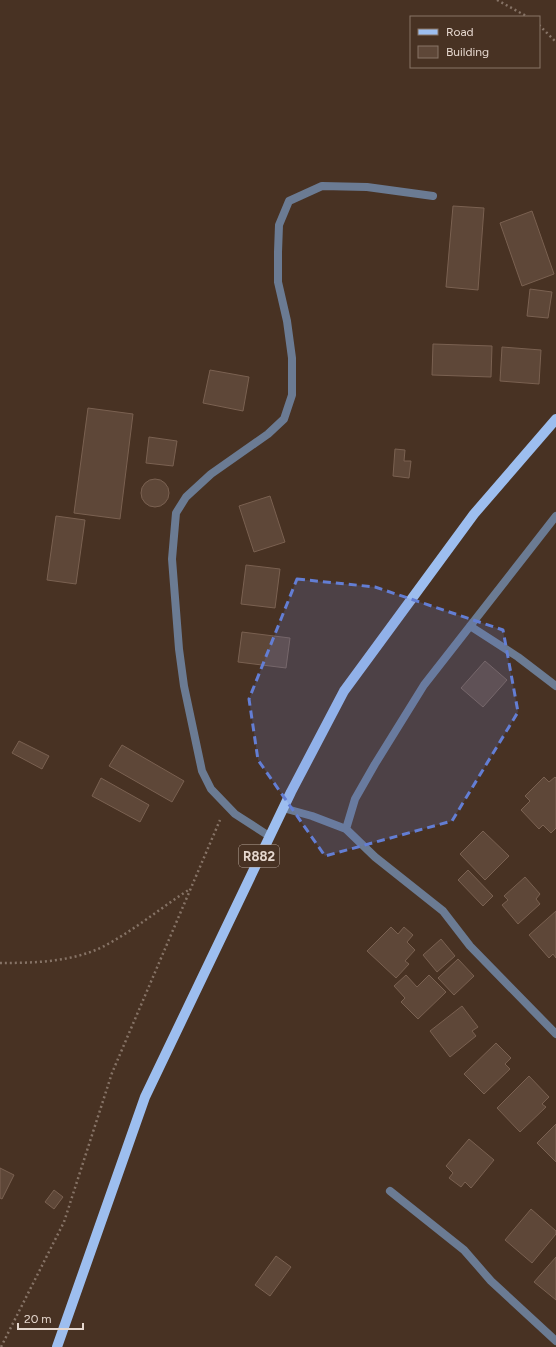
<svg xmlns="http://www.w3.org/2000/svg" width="556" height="1347" font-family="Figtree,sans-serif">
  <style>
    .building { fill: #5e4738; stroke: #7a6151 }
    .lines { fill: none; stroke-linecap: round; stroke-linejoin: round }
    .path { stroke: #867366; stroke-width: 2.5; stroke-dasharray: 2 3; stroke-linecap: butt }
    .lane { stroke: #6b7b93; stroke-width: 8 }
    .street { stroke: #6b7b93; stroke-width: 8 }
    .primary { stroke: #9dbeef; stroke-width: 10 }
    .marked { fill: #637ed4; fill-opacity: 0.2; stroke: #637ed4; stroke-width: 3; stroke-dasharray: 8 5; stroke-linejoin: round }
    .labels { text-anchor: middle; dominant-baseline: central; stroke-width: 4; stroke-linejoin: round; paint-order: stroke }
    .shield { fill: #483223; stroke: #b6a69b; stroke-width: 1 }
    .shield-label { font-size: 13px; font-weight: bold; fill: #e5d7ce }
  </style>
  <rect width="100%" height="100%" fill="#483223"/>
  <path class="building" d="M453,206L484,208L478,290L446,287Z
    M532,211L554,274L522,286L500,223Z
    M530,289L552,292L548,318L527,316Z
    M433,344L492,346L491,377L432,375Z
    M502,347L541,350L539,384L500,381Z
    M210,370L249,377L243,411L203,403Z
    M88,408L133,414L120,519L74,513Z
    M149,437L177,441L173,466L146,463Z
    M395,449L405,450L404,461H411L409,478L393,476Z
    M141 493a14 14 0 1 1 28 0a14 14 0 1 1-28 0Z
    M270,496L285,542L254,552L239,506Z
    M56,516L85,520L76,584L47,580Z
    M246,565L280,569L275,608L241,604Z
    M242,632L290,638L286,668L238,662Z
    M485,661L507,680L483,707L461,688Z
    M19,741L49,756L42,769L12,753Z
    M122,745L184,781L172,802L109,766Z
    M544,777L549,782L555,777L556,778V828L551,833L543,825L539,829L521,810L530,801L525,796Z
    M101,778L149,805L140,822L92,796Z
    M483,831L509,856L485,880L460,854Z
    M468,870L493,896L483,906L458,880Z
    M525,877L540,894L536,899L540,904L518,924L502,905L508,900L504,896Z
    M556,911V958L553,954L549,958L529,935Z
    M391,927L398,934L404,927L413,935L407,942L415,950L405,961L409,964L396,978L367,951Z
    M441,939L455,956L437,972L423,955Z
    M458,959L474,976L454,995L438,978Z
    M406,975L417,987L429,975L446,992L418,1019L401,1002L405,998L394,986Z
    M462,1006L478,1027L472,1031L476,1036L450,1057L430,1031Z
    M496,1043L511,1058L505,1064L510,1069L484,1094L464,1074Z
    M529,1076L549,1097L542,1104L546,1107L520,1132L497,1108Z
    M556,1124V1162L537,1143Z
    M469,1139L494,1160L471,1188L465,1182L461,1187L449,1178L453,1173L446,1166Z
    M0,1168L14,1175L2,1199L0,1198Z
    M54,1190L63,1197L54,1209L45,1202Z
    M531,1209L556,1231V1234L532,1263L505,1240Z
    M276,1256L291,1267L270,1296L255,1285Z
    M556,1257V1300L534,1282Z"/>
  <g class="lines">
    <path class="path" d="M497,0L528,17
      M539,25L556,42
      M0,963C35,963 76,962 108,944C137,928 162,907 190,889
      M1,1347L64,1222L112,1073L220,820"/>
    <path class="lane" d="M269,836L235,814L211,789L202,771L184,686L179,649L172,559L176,513L186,497L211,474L268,434L284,419L292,395V358L287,321L278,282V252L279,225L289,201L322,186L367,187L433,196"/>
    <path class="street" d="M470,626L518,657L556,686
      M283,808L312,816L346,829L375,857L443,911L470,946L556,1034
      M346,829L355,799L375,764L424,685L556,516
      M390,1191L464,1250L491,1281L556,1341"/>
    <path class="primary" d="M57,1347L145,1097L291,792L344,691L474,514L556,419"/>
  </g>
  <path class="marked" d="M297,579L375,587L503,630L518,712L452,821L325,856L258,760L249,699Z"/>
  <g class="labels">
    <rect class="shield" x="239" y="845" width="40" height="22" rx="3"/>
    <g class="shield-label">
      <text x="259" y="856">R882</text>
    </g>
  </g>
  <rect x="410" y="16" width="130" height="52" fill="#483223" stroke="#877467"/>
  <rect x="418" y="29" width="20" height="6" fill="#9dbeef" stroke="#877467"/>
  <text x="446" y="36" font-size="12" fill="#e5d7ce">Road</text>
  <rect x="418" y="46" width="20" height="12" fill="#5e4738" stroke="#877467"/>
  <text x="446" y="56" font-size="12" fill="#e5d7ce">Building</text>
  <path d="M18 1323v6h65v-6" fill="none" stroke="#e5d7ce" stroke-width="2"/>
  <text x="24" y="1323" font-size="12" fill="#e5d7ce" stroke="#483223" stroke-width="3" paint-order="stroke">20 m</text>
</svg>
